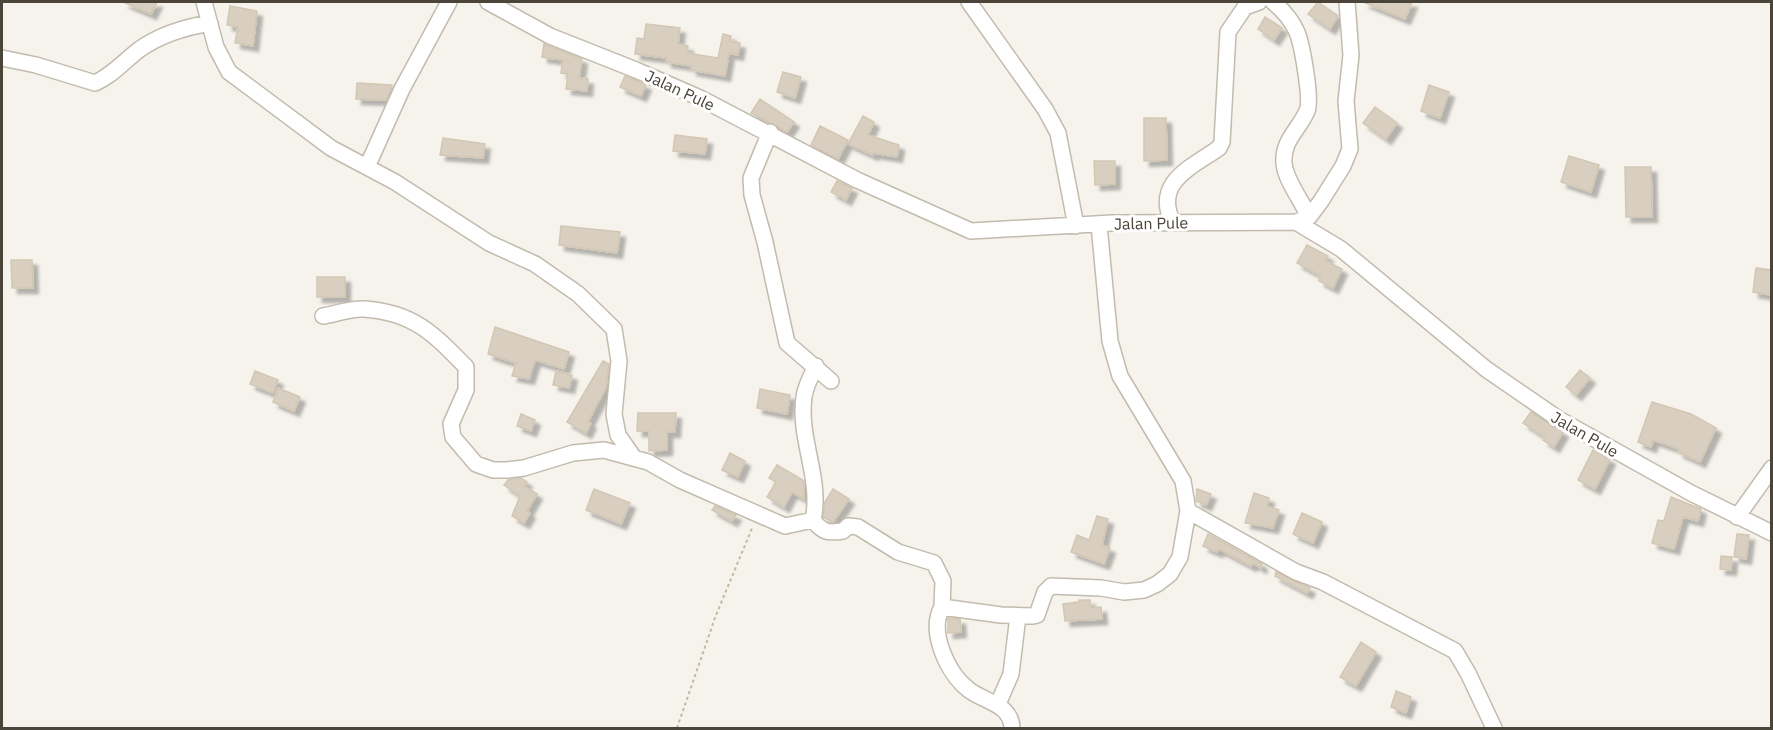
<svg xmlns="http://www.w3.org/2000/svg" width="1773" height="730" font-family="'IBM Plex Sans',sans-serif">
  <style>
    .building { fill: #d8cfc1; stroke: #d3c7b4; stroke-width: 1.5; filter: url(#shadow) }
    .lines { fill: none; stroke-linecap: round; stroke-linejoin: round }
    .street-casing { stroke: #c2bbae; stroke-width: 18 }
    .path { stroke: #c4b79f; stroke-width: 2; stroke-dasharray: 3 3; stroke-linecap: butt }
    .street { stroke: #fff; stroke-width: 15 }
    .labels { text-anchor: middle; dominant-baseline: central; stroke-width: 6; stroke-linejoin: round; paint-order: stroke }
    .street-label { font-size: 16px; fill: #4b4439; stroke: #fff }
  </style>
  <defs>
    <filter id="shadow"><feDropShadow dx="5.5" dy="5.5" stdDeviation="1.5" flood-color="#0004"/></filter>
  </defs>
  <rect width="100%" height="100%" fill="#f6f3ec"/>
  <path class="building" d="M123,2H157L151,14Z
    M1318,2L1338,16L1330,29L1308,14Z
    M1363,2H1412L1405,19Z
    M230,6L257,11L253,46L235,43L238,27L227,25Z
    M1265,17L1282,28L1274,40L1258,29Z
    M646,24L680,28L678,44L688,46L687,53L718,58L723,34L731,36L730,41L740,43L738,55L729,53L725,76L691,70L692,66L666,62L667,58L635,54L637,38L644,39Z
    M544,44L582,59L579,78L588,79L587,91L566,89L568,74L561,73L563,60L542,57Z
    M783,72L801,77L795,98L777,92Z
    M625,76L646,85L641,96L620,87Z
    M357,83L392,85V88L386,100L356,99Z
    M1429,85L1449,92L1440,118L1421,111Z
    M760,99L794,122L787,132L751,113Z
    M1375,107L1397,123L1386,139L1363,123Z
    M863,116L874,122L868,135L899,145L897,157L873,153V155L848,144Z
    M1144,118H1166L1167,160L1144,161Z
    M820,126L848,140L838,159L811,145Z
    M675,135L707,139L705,154L673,151Z
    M443,138L485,144L483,158L440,155Z
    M1569,156L1599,165L1591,192L1561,182Z
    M1094,161H1115V184L1095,185Z
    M1625,167H1651L1652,217H1626Z
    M837,181L852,188L846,200L831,192Z
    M561,226L620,232L617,253L559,245Z
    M1307,245L1328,256L1326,261L1342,269L1333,288L1319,281L1321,276L1297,263Z
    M11,260H32L33,288H12Z
    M1756,268L1772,270V295L1753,292Z
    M317,277H345V297H317Z
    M495,327L569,352L564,369L535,360L529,379L512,376L516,363L488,354Z
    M603,361L609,364L606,387L588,422L591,423L586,433L567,422Z
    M1580,370L1590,378L1576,395L1566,387Z
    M255,371L278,380L273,393L250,384Z
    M556,371L572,375L569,388L553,385Z
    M278,388L300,397L294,411L273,402Z
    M760,389L790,395L787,414L757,408Z
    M1652,402L1691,414L1716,428L1700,462L1678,452L1679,449L1653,440L1651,447L1638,442Z
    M1531,412L1563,432L1554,447L1543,440L1545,437L1523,423Z
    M638,413H676L675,432H667V450L649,451V431H637Z
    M521,414L535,420L531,431L517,426Z
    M1593,450L1610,459L1595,489L1578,480Z
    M730,453L745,461L738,477L722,470Z
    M777,465L804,481V499L792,492L784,507L767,497L776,482L769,478Z
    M521,478L527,482L524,486L537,494L527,511L530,513L524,523L512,516L520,496L504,485L508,480Z
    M594,489L630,503L621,524L586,510Z
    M833,489L849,499L833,522L823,517L825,502Z
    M1197,489L1211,494L1206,505L1196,501Z
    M1254,493L1269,498L1267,506L1279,510L1273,528L1245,523Z
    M1671,497L1701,509L1698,521L1683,517L1674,549L1652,543L1658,520L1664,521Z
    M715,506L736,515L732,521L712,510Z
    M1302,513L1322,522L1313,543L1293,534Z
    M1097,516L1108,519L1102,545L1110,548L1104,564L1071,552L1077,535L1089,540Z
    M1208,534L1262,564L1261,568L1253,563L1251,566L1219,549L1217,552L1203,546Z
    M1737,534L1749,535L1746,559L1734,557Z
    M1721,556L1732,557L1731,570L1720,569Z
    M1276,572L1310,588L1307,593L1275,576Z
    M1079,600H1090L1091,608L1101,607L1102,619L1065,621L1063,604L1079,602Z
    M948,618L960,619L961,632L948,633Z
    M1361,642L1376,652L1356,686L1340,677Z
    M1396,691L1411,697L1406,713L1391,707Z"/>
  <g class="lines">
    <defs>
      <path id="street" d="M204,2L216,47L229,72L331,148L395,182L489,243L535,264L578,294L614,329L619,361L614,414L618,435L634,458
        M488,2L550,36L636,70L700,98L857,180L971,231L1112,223L1296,222L1341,249L1486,369L1557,418L1691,493L1772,533
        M969,2L1045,109L1058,133L1076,226
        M1273,2C1283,10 1290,18 1296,30C1302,42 1312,100 1307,111C1299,130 1282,140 1284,164C1286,181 1302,201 1309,217
        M2,58L36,65L95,83C113,75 124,61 140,49C160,35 186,27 210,23
        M770,132L751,178L752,195L765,242L787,343L831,381
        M367,167L402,89L449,2
        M1296,222L1309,217L1321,201L1343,166L1350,149L1346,101L1351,55L1347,2
        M1173,223C1153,183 1190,168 1219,148L1222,142L1228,32L1245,7L1259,2
        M1099,225L1110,341L1120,376L1183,481L1188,511L1296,572L1323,582L1455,651L1468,673L1494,728
        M323,316C336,314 351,308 364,309C413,312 434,334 466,367V390L451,424L453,437L476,464L493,470H507L524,468L573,453L604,450L648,462L680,480L785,526L813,520
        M816,366C811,376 805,387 804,397C798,439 822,478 813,520C823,533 828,533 843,531L848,526L858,527L898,552L934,563L943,581L942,607L1001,615L1033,616L1037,615L1045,592L1051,586L1101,588L1124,592L1144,590L1157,584L1170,574L1180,557L1188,511
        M1737,517L1772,468
        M942,607C928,632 948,674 969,690C985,702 1011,704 1012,728
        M998,704L1011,674L1018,616"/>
    </defs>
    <use href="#street" class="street-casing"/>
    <path class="path" d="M677,728L716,615L753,526"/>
    <use href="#street" class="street"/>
  </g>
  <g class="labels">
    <g class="street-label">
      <text transform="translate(680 90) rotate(25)">Jalan Pule</text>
      <text transform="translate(1151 223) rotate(-1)">Jalan Pule</text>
      <text transform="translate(1585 434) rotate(30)">Jalan Pule</text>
    </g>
  </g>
  <rect width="1773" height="730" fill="none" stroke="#4b4439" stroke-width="6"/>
</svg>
